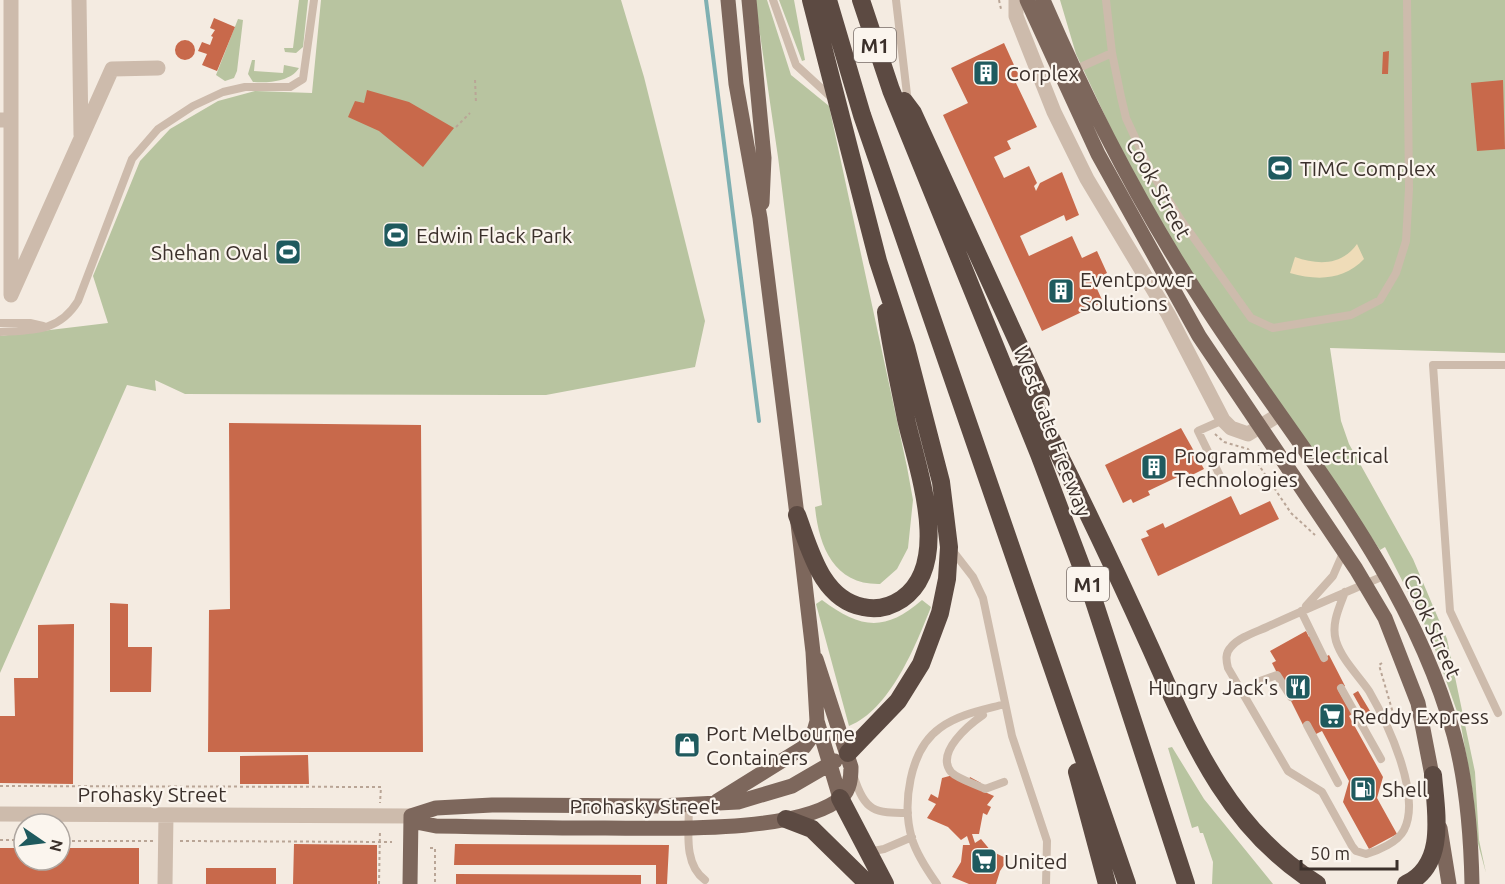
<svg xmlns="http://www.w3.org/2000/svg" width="1505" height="884" font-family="Ubuntu,sans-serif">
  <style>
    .green { fill: #b8c4a0 }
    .sand { fill: #efdcb8 }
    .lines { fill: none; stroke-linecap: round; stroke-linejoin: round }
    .stream { stroke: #7fb0b2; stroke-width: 4 }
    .building { fill: #c8694b }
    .path { stroke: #b9a596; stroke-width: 2; stroke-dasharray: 3 3; stroke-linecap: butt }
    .service { stroke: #cdbbac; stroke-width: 8 }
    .minor { stroke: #cdbbac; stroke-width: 15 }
    .primary { stroke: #7d675c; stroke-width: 15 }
    .motorway { stroke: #5c4a42; stroke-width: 18 }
    .labels { text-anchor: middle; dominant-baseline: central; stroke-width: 4.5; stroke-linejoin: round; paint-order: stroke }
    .shield { fill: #fbf5ee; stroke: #756b66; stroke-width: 1.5 }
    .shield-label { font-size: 20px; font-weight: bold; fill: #3b302b }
    .poi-label { font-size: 21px; fill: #3b302b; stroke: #fbf5ee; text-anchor: start }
    .street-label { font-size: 21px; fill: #3b302b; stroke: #fbf5ee }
  </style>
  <rect width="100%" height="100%" fill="#f4ebe1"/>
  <path class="green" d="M299,0H308L303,47L296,53L285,52L284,48H293Z
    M321,0H621L644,77L705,321L695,367L546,395L185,394L155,380L156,391L127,385L0,673V336L108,323L93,276L140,161L170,129L218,101L255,91L312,93Z
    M755,0H767L791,75L829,106L907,467L913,500L908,548L897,569L880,584C835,585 819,548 815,507L822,505L778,157Z
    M779,0H794L805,60L802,61Z
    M1060,0H1505V353L1330,348L1341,421L1349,444L1413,559L1447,639L1475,772L1479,840L1486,873L1477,840L1473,794L1460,720L1430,635L1385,547L1380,550L1151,214L1076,54Z
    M238,19L243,20L237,71L234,78L225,81L216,75Z
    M252,60H255L254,71L283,73L284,65L299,68C290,82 268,83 253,82L248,74Z
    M822,600C860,628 884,633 922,600L931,607C916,645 890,710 849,726L816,604Z
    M1172,747L1204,799L1273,884H1212L1213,862L1203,833H1200L1198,826L1192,828L1168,748Z"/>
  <path class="sand" d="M1357,244L1364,259C1344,280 1318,281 1290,273L1295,257C1318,265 1341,266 1357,244Z"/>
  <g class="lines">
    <path class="stream" d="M706,0L759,421"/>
  </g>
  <path class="building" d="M214,18L235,27L217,71L202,65L207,54L198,51L202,42L210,45L213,37L211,36L215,30L210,28Z
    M175 50a10 10 0 1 1 20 0a10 10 0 1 1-20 0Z
    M1004,43L1020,78L1015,81L1037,127L1007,141L1011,149L994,157L1004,178L1029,166L1037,183L1034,186L1036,191L1040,183L1062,172L1079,215L1066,221L1064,215L1020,236L1029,256L1072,236L1082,258L1097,251L1107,273L1093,280L1103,302L1042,331L943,115L968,103L951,68Z
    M1389,51L1388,74H1382L1383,52Z
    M1503,80L1505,149L1477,151L1471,83Z
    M367,90L409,102L454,128L423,167L379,131L348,117L355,101L364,103Z
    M229,423L421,425L423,752H208L209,610L230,609Z
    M1181,428L1204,469L1190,476L1188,472L1148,491L1150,495L1133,503L1131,499L1123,503L1105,465Z
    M1231,496L1240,515L1270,501L1279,519L1158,576L1141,539L1149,536L1146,531L1163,523L1165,528Z
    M110,603L128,604V647H152L151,692H110Z
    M74,624L73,784L0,783V716H15L14,678H38V625Z
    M1306,631L1309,637L1313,635L1321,659L1329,655L1345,686L1338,690L1352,714L1349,716L1383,777L1377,798L1397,834L1369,849L1343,802L1349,781L1322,731L1316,734L1313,729L1303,725L1272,663L1276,661L1270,651Z
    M1358,691L1373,716L1367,719L1353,694Z
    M308,755L309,784H240V756Z
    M953,775L968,782L970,777L981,783L978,789L994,796L987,805L991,807L987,815L983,813L979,834H972L975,843L981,839L991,851L1008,859L1000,871L996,884H969L952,877L961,862L963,845H970L967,836L961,840L948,827L927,818L936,804L928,800L931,794L938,798L942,778Z
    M294,844L377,845V884H293Z
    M455,844L669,845L667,884H656V865H454Z
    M0,848H24V860H60V848H139V884H0Z
    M206,868H276V884H206Z
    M456,874L641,875V884H456Z"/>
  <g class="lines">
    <path class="path" d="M999,0L1001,9
      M475,80L476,103
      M456,127L470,113
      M1215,434L1224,442L1248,449L1291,513L1315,535
      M1382,663L1379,665L1393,713
      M0,786L381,787L380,803
      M0,840H24
      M60,841H153
      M180,841L392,842
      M430,848H435V884
      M379,884L380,830"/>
    <path class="service" d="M773,0L796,65L833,99
      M896,0L908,103
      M1106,0L1112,53L1121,97L1126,118L1150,170L1181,220L1251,318L1273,328L1351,315L1380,300L1396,273L1406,241L1409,189L1407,0
      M1074,70L1112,53
      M0,323H30L43,326
      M0,332C33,330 59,332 78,301L132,159L158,129L193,106L223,92L245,87H290L303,79L314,0
      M1221,478L1198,431L1223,420
      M952,550L973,577L983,598L1012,736L1047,841L1046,884
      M1345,592C1339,608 1331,624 1336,641C1342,660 1358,675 1369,691C1387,722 1422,795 1404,830C1398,842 1378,851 1366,854L1356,851L1352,846L1322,792L1288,771L1228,668C1226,660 1225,653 1231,647C1239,637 1256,632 1267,627C1306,609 1346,592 1386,575
      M1306,606L1333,576L1343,553
      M1301,611L1324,658
      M1260,681L1277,675L1291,697
      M1341,688L1381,759
      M1498,713L1450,611L1433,365H1505
      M983,715C970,724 935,752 951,772C958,779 975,784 985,789L1004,782
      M1307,725L1338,783
      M854,777C865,812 875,813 908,813
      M689,805C689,830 683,864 705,880
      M868,852L884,849L912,837
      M937,884C927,870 917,855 912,839C902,805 909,750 940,728C959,714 983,710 1005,704"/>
    <path class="minor" d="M79,0L81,135
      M1016,0V16L1054,112L1087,179L1168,314L1223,420L1231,428L1248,434L1280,414
      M0,120H11V0
      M11,120V295L112,69L158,68
      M0,814L411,816
      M165,884L166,815"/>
    <path class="primary" d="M728,0L736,84L760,218L797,515L813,652L817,721L840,798
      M749,0L764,158L762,203
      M1027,0L1098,154L1199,336L1356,569L1385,618L1418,703L1434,786
      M1043,0C1090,109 1144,214 1210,313C1299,449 1410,575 1454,735C1467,783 1471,835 1472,884
      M717,801L804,747L813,735L817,721
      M411,816L421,823L436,826C492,827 548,828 605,828C660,828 801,834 842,797C850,789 851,778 851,767L816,659
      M411,816L436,808L492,805L659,806L738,802L792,786L835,761
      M1440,828L1449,884
      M410,884L411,816"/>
    <path class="motorway" d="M811,0L878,261L906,347L941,482L949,547L947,579L940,613L921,664L898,701L848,753
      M828,0L862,115L1127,884
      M861,0L891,90L1039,454L1091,592L1186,884
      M904,101L913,113L1041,393
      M1018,374C1065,464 1109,556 1151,649C1191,739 1228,829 1317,884
      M797,515C810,549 821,599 863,607C876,610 890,607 902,599C953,564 917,468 906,419C899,383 891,348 886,312
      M1077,772L1107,884
      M840,798L885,884
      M786,819L812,829L868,884
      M1406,884C1447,865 1436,812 1433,775"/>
  </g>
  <defs>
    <symbol id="building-square" viewBox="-11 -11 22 22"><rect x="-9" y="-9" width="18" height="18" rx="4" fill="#1f5a5e" stroke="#fbf5ee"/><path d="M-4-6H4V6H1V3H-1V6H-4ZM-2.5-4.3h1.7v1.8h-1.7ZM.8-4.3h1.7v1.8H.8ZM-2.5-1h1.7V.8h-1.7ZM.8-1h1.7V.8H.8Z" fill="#fff"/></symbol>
    <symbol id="stadium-square" viewBox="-11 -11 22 22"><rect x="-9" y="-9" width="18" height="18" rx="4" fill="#1f5a5e" stroke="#fbf5ee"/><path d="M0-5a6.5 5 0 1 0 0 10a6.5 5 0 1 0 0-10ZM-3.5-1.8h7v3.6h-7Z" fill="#fff"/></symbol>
    <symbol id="restaurant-square" viewBox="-11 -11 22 22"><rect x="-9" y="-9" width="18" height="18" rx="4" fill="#1f5a5e" stroke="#fbf5ee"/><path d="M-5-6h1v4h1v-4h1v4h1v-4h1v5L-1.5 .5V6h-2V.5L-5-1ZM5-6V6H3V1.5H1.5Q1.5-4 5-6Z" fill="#fff"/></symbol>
    <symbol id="supermarket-square" viewBox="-11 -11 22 22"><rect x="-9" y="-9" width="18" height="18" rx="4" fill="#1f5a5e" stroke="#fbf5ee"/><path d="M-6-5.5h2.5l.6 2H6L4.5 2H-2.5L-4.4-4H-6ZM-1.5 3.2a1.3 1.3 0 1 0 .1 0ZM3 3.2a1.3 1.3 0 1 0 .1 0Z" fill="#fff"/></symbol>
    <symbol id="shop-square" viewBox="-11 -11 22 22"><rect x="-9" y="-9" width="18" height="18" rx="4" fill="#1f5a5e" stroke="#fbf5ee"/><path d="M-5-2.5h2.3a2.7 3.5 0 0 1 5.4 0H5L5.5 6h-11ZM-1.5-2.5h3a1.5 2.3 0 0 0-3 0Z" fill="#fff"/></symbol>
    <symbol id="fuel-square" viewBox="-11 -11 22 22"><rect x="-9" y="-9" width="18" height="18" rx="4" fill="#1f5a5e" stroke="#fbf5ee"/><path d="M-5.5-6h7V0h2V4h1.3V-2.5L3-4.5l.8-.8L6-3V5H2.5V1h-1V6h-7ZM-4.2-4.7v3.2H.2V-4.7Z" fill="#fff"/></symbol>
  </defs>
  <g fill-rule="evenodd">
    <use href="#building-square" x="971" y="58" width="30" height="30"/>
    <use href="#stadium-square" x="1265" y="153" width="30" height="30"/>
    <use href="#stadium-square" x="381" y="220" width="30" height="30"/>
    <use href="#stadium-square" x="273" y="237" width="30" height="30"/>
    <use href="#building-square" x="1046" y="276" width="30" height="30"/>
    <use href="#building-square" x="1139" y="452" width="30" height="30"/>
    <use href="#restaurant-square" x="1283" y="672" width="30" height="30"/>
    <use href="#supermarket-square" x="1317" y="701" width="30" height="30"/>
    <use href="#shop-square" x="672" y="730" width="30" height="30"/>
    <use href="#fuel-square" x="1348" y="774" width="30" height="30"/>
    <use href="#supermarket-square" x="969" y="846" width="30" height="30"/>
  </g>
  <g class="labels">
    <g class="shield">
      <rect x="854" y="28" width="42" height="34" rx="4.5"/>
      <rect x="1067" y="567" width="42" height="34" rx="4.5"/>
    </g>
    <g class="shield-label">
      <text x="875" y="45">M1</text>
      <text x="1088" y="584">M1</text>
    </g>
    <g class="poi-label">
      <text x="1006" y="73">Corplex</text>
      <text x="1300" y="168">TIMC Complex</text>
      <text x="416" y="235">Edwin Flack Park</text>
      <text x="268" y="252" text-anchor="end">Shehan Oval</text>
      <text x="1080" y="279">Eventpower<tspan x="1080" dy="24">Solutions</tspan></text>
      <text x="1174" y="455">Programmed Electrical<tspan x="1174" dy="24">Technologies</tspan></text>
      <text x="1278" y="687" text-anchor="end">Hungry Jack's</text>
      <text x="1352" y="716">Reddy Express</text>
      <text x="706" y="733">Port Melbourne<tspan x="706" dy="24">Containers</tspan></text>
      <text x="1382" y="789">Shell</text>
      <text x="1004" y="861">United</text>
    </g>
    <g class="street-label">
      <text transform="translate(1159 188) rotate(61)">Cook Street</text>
      <text transform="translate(1053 431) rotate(69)">West Gate Freeway</text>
      <text transform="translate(1433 626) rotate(66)">Cook Street</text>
      <text x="152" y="794">Prohasky Street</text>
      <text x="644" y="806">Prohasky Street</text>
    </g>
  </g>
  <g transform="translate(42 842) rotate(104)"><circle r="28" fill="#fbf5ee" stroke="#aea6a0" stroke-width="1.5"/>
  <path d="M0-4.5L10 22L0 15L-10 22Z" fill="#1f5a5e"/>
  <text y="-9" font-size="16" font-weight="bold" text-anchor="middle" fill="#3b302b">N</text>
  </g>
  <path d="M1301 860v9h96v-9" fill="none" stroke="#3b302b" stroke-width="3"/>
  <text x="1310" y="860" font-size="18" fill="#3b302b" stroke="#fbf5ee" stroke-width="4.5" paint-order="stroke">50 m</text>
</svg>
